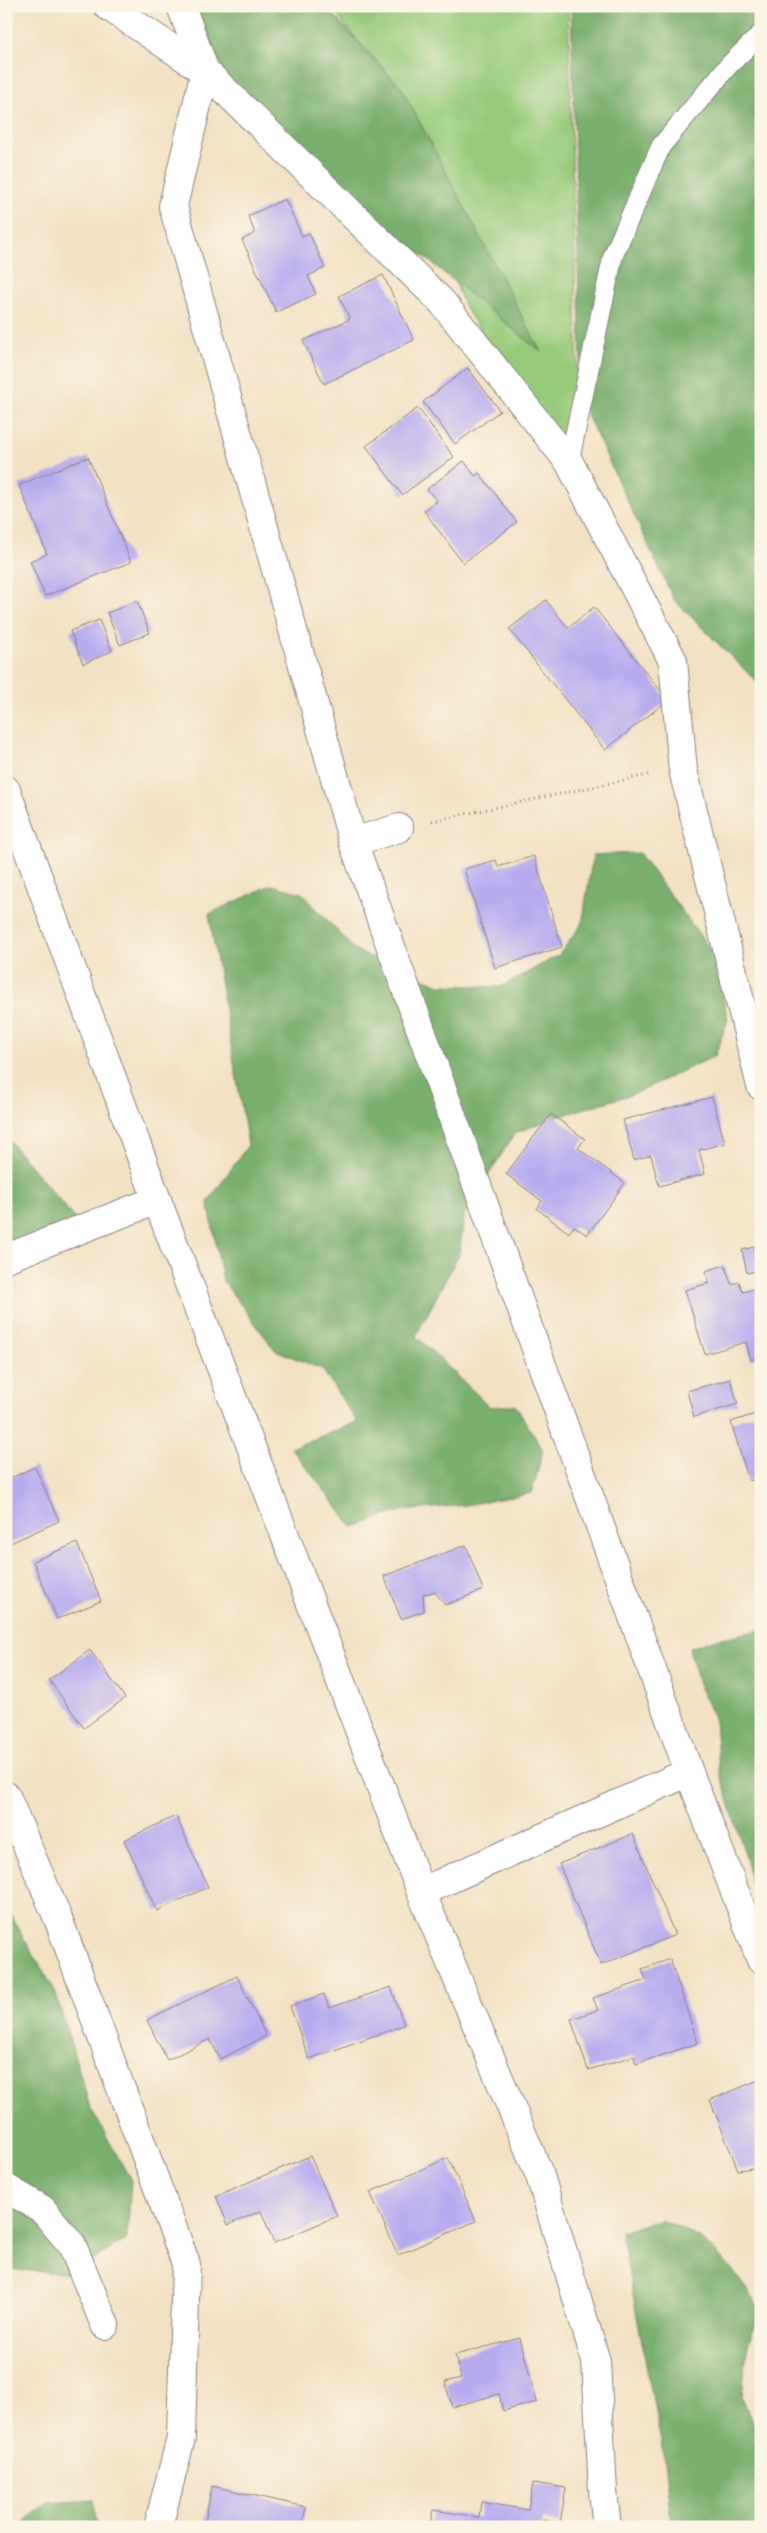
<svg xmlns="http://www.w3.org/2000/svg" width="767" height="2533" viewBox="0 0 767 2533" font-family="'Libre Bodoni',serif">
<rect width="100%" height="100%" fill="#fcf5e5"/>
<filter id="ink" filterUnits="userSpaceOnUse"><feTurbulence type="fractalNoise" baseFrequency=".02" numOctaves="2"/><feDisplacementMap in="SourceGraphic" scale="10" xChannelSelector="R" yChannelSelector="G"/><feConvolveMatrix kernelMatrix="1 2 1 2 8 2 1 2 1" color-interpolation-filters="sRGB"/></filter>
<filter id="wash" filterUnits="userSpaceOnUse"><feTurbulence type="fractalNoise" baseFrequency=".0096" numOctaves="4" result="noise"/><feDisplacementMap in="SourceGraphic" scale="20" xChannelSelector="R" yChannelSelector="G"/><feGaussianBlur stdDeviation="1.12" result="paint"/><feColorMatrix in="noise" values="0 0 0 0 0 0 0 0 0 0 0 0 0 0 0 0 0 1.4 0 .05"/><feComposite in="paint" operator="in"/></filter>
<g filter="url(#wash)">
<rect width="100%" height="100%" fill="#f3e1c4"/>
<path fill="#96cb7c" stroke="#5c765c" d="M330,6h238l11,412 -24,25 -90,-136 -103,-261z"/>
<path fill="#78af6c" stroke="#4d6854" d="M188,6h137l76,81 140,265 -293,-239z
M571,6h190v680l-87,-86 -92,-196z
M639,853l74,100 15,66 -13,37 -82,38 -77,23 -41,16 -50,79 -6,42 -43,82 74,71 25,-2 28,45 -11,43 -66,12 -65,6 -48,16 -62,-79 66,-26 -35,-53 -47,-19 -52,-69 -15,-79 40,-57 -39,-231 62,-29 31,8 54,58 84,34 61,2 58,-32 23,-31 11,-69z
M6,1137l77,91 -77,32z
M761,1630v308l-14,-77 -28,-91 -4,-49 -15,-33 -11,-40 28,-9z
M6,1899l7,21 42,71 35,116 41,73 -4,59 -56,35 -65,-5z
M661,2219l39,19 31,30 29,40 -13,40 -5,48 19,51v80h-89l-9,-74 -42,-221z
M94,2500l3,27h-76l25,-24z"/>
<g id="blocks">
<path fill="#b7abee" d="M285,199l17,37 7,-3 16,35 -17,8 8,18 -40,18 -34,-72 13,-7 -7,-17z
M383,275l31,65 -90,44 -21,-43 47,-22 -11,-23z
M468,368l32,43 -45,33 -32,-42z
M418,408l36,49 -52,38 -36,-49z
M88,457l43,105 -86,34 -15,-35 17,-7 -28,-69z
M464,461l11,15 4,-3 38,49 -54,41 -39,-52 13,-10 -10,-12z
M546,600l22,28 26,-21 74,93 -63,50 -96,-121z
M137,601l13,32 -30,12 -13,-32z
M99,620l13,31 -29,13 -13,-33z
M534,856l28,91 -67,21 -31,-99 32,-9 2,7z
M712,1097l13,46 -26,7 6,24 -46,12 -8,-31 -17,5 -11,-40z
M551,1114l34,25 -7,9 47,35 -38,52 -13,-9 -5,7 -32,-24 5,-8 -36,-27z
M761,1245v25l-14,3 -5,-23z
M725,1265l6,19 8,-2 4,10 18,-5v70l-10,3 -5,-18 -41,12 -20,-64 24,-7 -3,-12z
M730,1379l8,25 -44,13 -7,-26z
M761,1412v66l-12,3 -18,-59z
M35,1467l24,54 -53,24v-65z
M77,1543l24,58 -44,18 -24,-58z
M466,1545l17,45 -38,15 -10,-13 -12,2 1,17 -23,8 -17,-43z
M90,1650l35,48 -41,30 -35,-48z
M176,1816l32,71 -51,24 -33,-71z
M633,1834l42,101 -74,30 -42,-101z
M670,1959l28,84 -62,21 -2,-8 -46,14 -17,-51 27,-9 -5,-12 53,-18 -4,-11z
M237,1976l29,60 -46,23 -10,-20 -43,21 -20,-40z
M391,1987l13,38 -95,34 -19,-53 34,-12 5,14z
M761,2079v88l-23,3 -28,-70z
M310,2156l27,60 -63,27 -13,-32 -33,14 -12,-29z
M448,2158l28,63 -78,34 -28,-63z
M520,2338l17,64 -34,9 -4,-17 -47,13 -7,-25 16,-4 -6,-23z
M533,2483l33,5 -6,35 -17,-3 -1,7h-139v-6l27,4 3,-15 46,7 2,-15 47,8z
M212,2486l94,21 -4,20h-98z"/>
</g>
</g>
<g filter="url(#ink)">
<use href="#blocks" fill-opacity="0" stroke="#8a8280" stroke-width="1"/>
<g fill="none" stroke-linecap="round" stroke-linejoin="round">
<g stroke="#8a8280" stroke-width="21">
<path id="service" d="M569,462l44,-206 48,-110 67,-80 33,-32"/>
</g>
<g stroke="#8a8280" stroke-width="30">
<path id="minor" d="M108,6l97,65 237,231 127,160 104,199 10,109 78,316
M181,6l24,65 -32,135 180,636 336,930 72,188
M353,842l46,-14
M6,1258l151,-58
M6,1796l53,125 127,343 -5,174 -23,89
M421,1892l268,-120
M6,2188l36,21 30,36 33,80"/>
</g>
<g stroke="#8a8280" stroke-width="30">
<path id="tertiary" d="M6,790l151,410 264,692 119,284 56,185 7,130 4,36"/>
</g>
<path stroke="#8a8280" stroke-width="3" stroke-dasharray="1 4" stroke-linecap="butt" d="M432,821l216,-46"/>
<use href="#service" stroke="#fff" stroke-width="19"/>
<use href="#minor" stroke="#fff" stroke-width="28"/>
<use href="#tertiary" stroke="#fff" stroke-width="28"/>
</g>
</g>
<rect width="767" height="2533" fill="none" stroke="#fcf5e5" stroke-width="25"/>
</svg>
